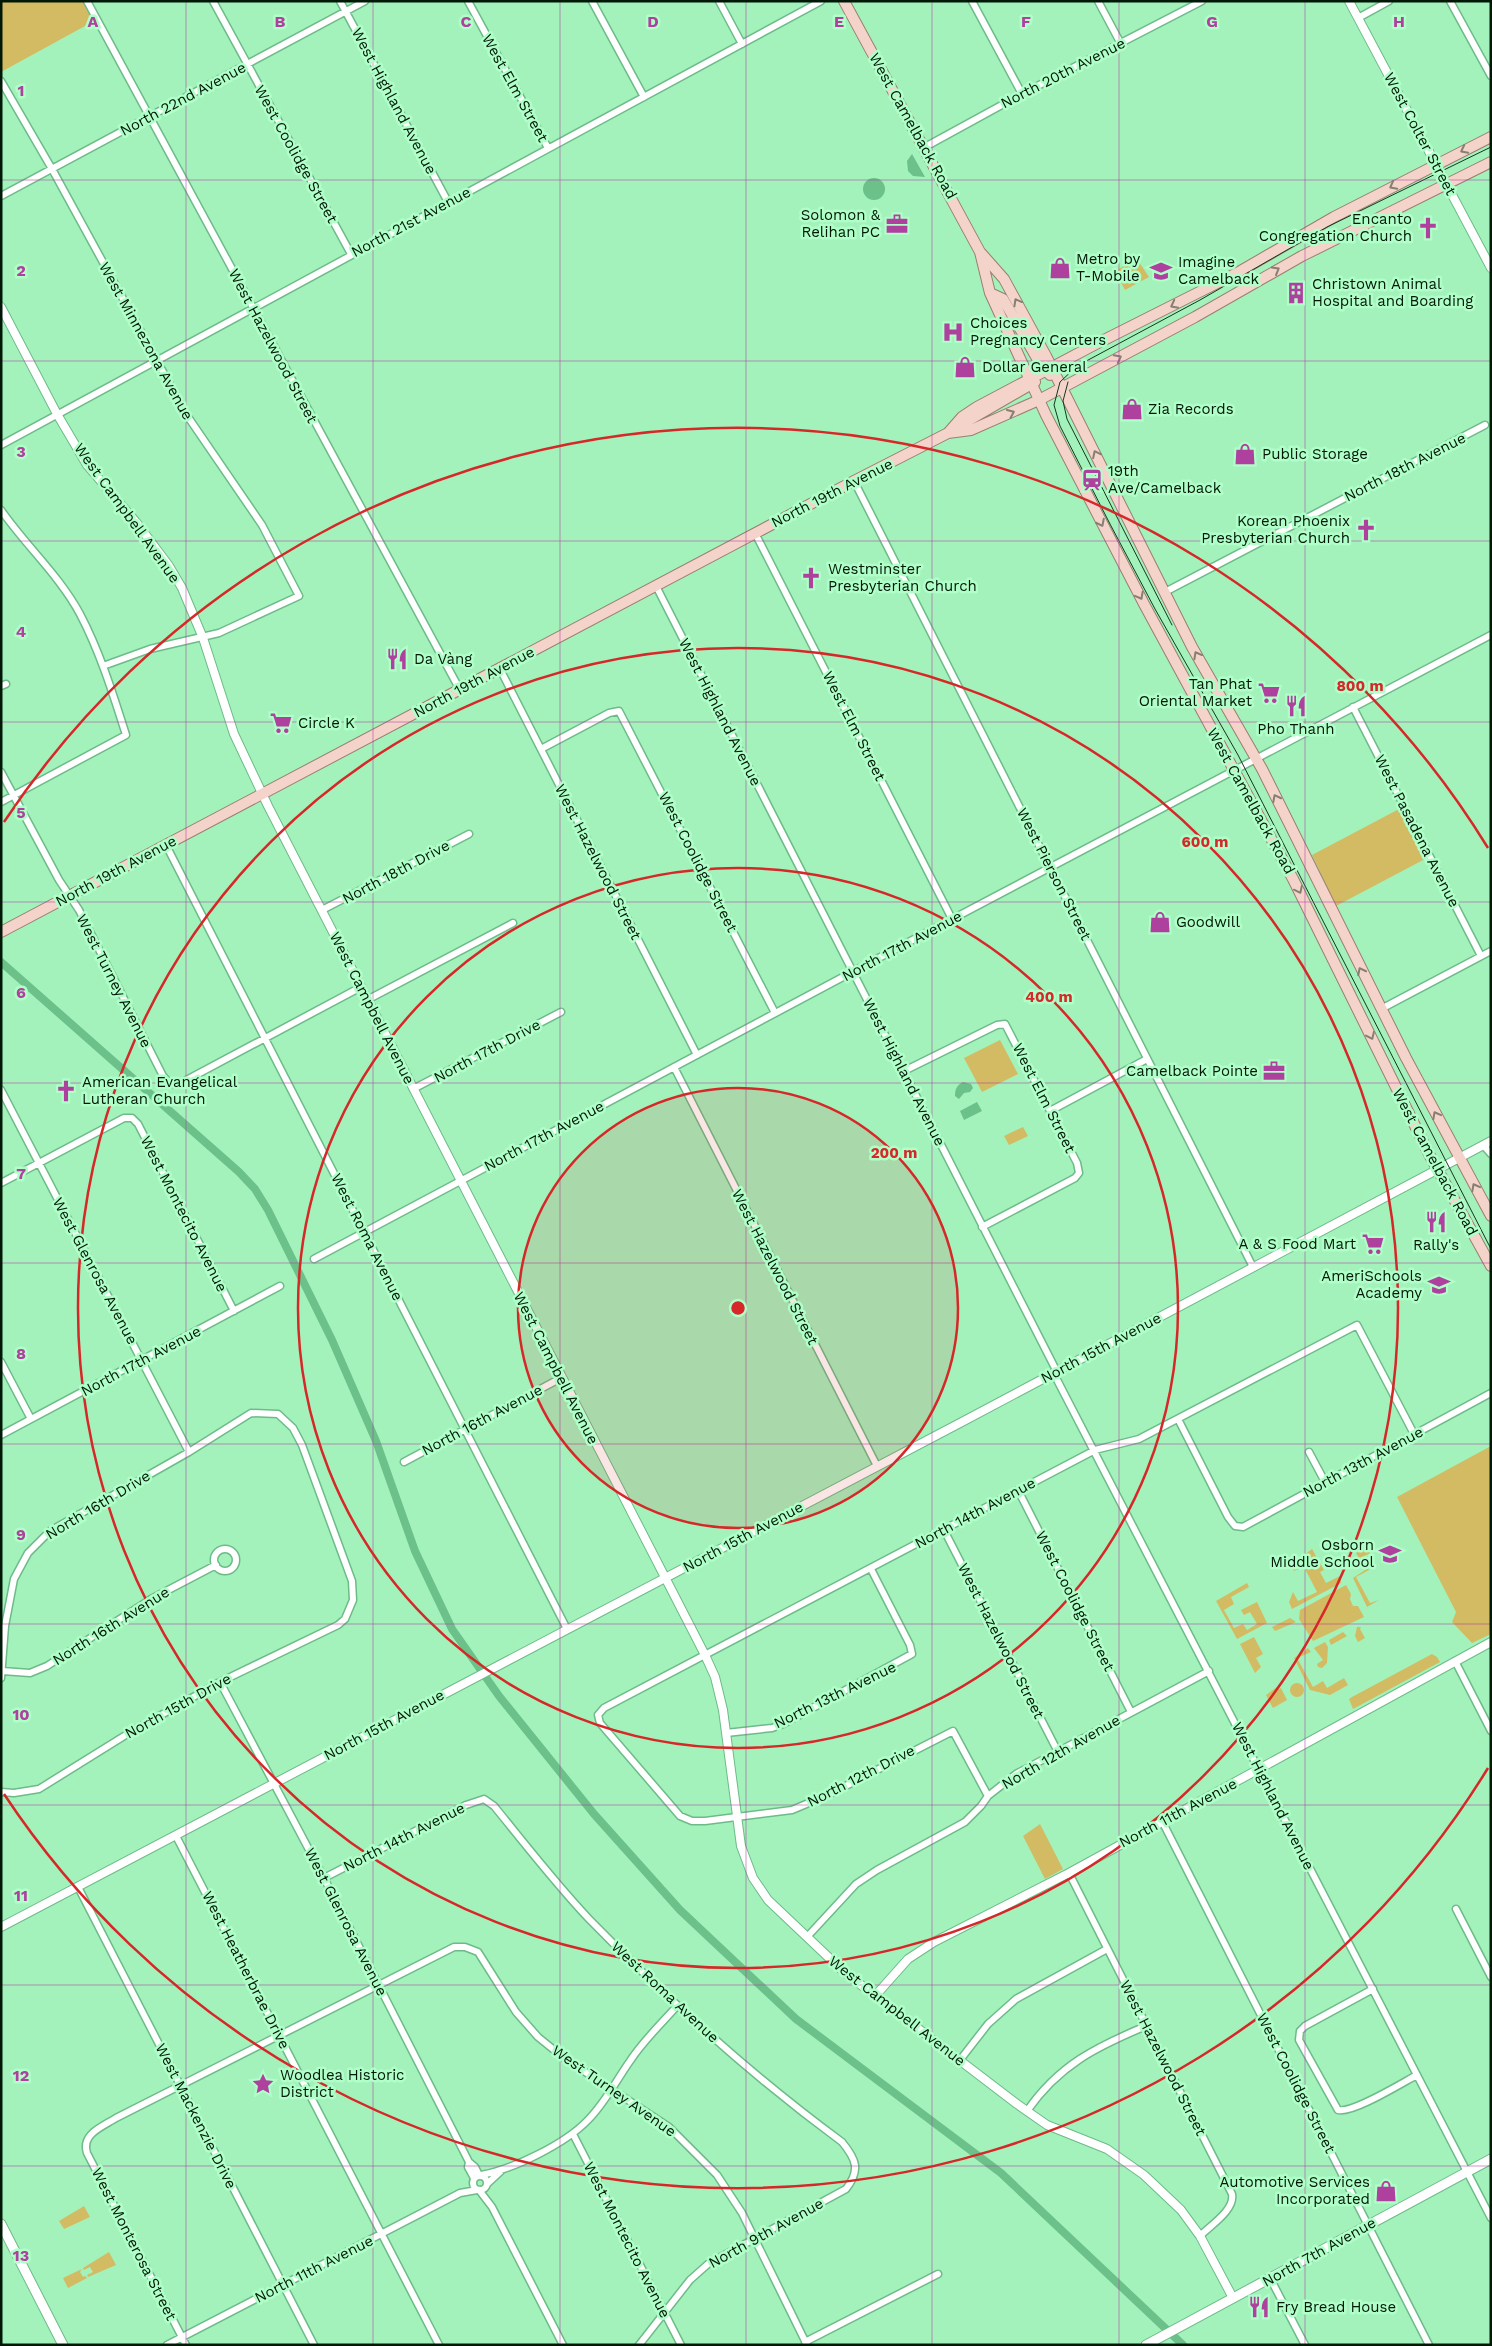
<svg xmlns="http://www.w3.org/2000/svg" width="1492" height="2346" viewBox="0 0 1492 2346" font-family="'Work Sans',sans-serif">
<rect width="100%" height="100%" fill="#a3f2bc"/>
<path fill="#d3bb63" d="M1,1h84l11,19 -95,52z
M1137,259l12,18 -24,13 -10,-19z
M1399,809l26,50 -89,47 -24,-51z
M1000,1040l18,34 -36,18 -18,-34z
M1023,1127l5,9 -19,9 -5,-9z
M1491,1446v188l-19,9 -20,-21 4,-10 -59,-115z
M1375,1544l-6,10 -10,4 -3,-5z
M1312,1549l12,21 -4,2 6,11 14,-7 1,7 -49,26 -3,-7 4,-10 5,9 19,-9 -13,-25 -10,4 -3,-6z
M1368,1568l1,2 -13,7 14,26 9,-3 -12,7 -14,-29z
M1247,1583l2,4 -18,10 3,7 -10,6 10,18 9,-4 4,6 10,-6 -7,-12 -6,3 -3,-5 16,-8 10,21 -30,16 -21,-38z
M1346,1585l5,9 -1,5 3,7h5l6,11 -51,24 -14,-22 1,-9z
M1290,1618l6,4 -21,9 -3,-4z
M1357,1627h4l-1,2 5,9 -7,4 -3,-6z
M1343,1632l4,4 -16,9 -2,-5z
M1254,1637l9,17 -7,4 5,9 -6,6 -15,-29z
M1325,1642l3,5 -1,16 -5,5 -4,-1 -1,-3 6,-4 -9,-12z
M1308,1648l3,4 -14,6 16,29 10,-6 4,7 17,-10 4,7 -18,10 -20,-5 -16,-32z
M1432,1654l5,3 3,5 -87,47 -4,-10 3,-2z
M1290 1690a7 7 0 1 1 14 0a7 7 0 1 1-14 0Z
M1277,1687l2,2 2,-1 6,12 -14,8 -7,-13z
M1040,1824l23,45 -18,10 -22,-43z
M84,2206l6,11 -26,12 -5,-8z
M109,2252l7,13 -28,12 -1,-2 6,-3 -3,-5 -6,3 -1,-2z
M82,2269l-2,3 3,5 2,-1 2,2 -19,10 -5,-10z"/>
<path fill="#6cc08a" d="M912,154l13,23 -12,-1 -5,-5 -1,-10z
M863 189a11 11 0 1 1 22 0a11 11 0 1 1-22 0Z
M963,1082l8,2 2,4 -3,4 -6,1 -5,6 -4,-3c0,-7 2,-11 8,-14z
M977,1102l5,9 -18,9 -4,-9z"/>
<g fill="none" stroke-linecap="round" stroke-linejoin="round">
<path stroke="#6cc08a" stroke-width="8" d="M1,962l238,210 16,17 13,21 64,130 44,101 39,110 37,78 47,67 95,118 86,96 116,109 205,154 182,172"/>
<g stroke="#6dbb88" stroke-width="9">
<path id="minor" d="M87,1l373,689
M213,1l138,253
M340,1l108,201
M468,1l80,147
M592,1l52,96
M719,1l23,43
M972,1l50,93
M1098,1l23,43
M1450,1l41,75
M1358,18l31,-17
M1,81l51,88 134,245 76,111 37,71 -80,37 -69,16 -47,17
M925,147l97,-53 180,-93
M1,196l364,-195
M1,445l820,-444
M854,481l399,786
M1,510c25,36 58,65 79,104 20,38 33,80 46,121l-125,67
M755,533l197,386
M656,586l401,786
M1165,592l320,-167
M500,669l197,386
M1,686l5,-2
M1353,707l128,249
M541,749l68,-36 10,-2 156,302
M1,772l58,108 20,30 84,166 7,8h9l182,-97
M166,845l401,784
M322,910l147,-76
M367,1000l146,-77
M1381,1009l110,-58
M674,1067l203,399
M904,1071l93,-46 8,-1 72,139 2,10 -4,5 -93,49
M413,1089l148,-77
M1,1090l188,362
M1050,1111l97,-52
M1483,1145l8,9
M1,1183l123,-65h8l6,6 96,187
M314,1259l589,-314 588,-310
M1,1362l30,57
M1054,1374l437,844
M1178,1419l50,98 7,9 8,1 248,-134
M1,1435l279,-149
M1309,1452l16,30
M404,1462l157,-84
M1018,1490l113,222
M944,1530l114,222
M214 1560a11 11 0 1 1 22 0a11 11 0 1 1-22 0Z
M1455,1661l36,70
M2,1671l28,2 17,-7 104,-67 65,-34
M1,1678l4,-52 9,-47 14,-26 22,-22 139,-79 62,-39 27,1 15,14 9,17 50,136 1,19 -8,19 -7,6 -118,57 -91,51 -90,56 -25,4 -13,-1
M220,1682l104,196 145,284 6,5 4,8
M598,1715l6,-7 491,-258 44,-11 218,-114 57,109
M598,1715l2,8 80,93 12,5h13l87,-11 38,-16 123,-63 35,65
M726,1733l46,-5 11,-4 129,-70 -2,-9 -39,-76
M1162,1821l267,524
M176,1836l263,509
M1069,1873l163,321c3,16 -21,31 -32,42
M324,1878l142,-73 18,-6 10,7c31,38 61,77 95,113 79,81 162,156 253,223 14,17 19,28 4,47l-138,75 -18,16 -51,65
M78,1887l236,458
M1456,1909l35,68
M807,1937l49,-53 21,-14 88,-48 16,-16 7,-10 28,-22 193,-103
M1373,1989l-68,37 -5,5 -1,9 39,70c14,4 64,-27 79,-35
M960,2060l28,-36 28,-25 91,-50
M1027,2111c32,-46 69,-64 119,-85
M573,2134l108,211
M469,2162l-1,5 6,11
M481,2175c33,-6 84,-31 107,-55 17,-17 28,-39 42,-59 13,-20 31,-37 47,-55
M473 2183a7 7 0 1 1 14 0a7 7 0 1 1-14 0Z
M487,2184l14,-13
M479,2190l13,17 71,138
M1270,2278l35,67
M805,2342l133,-68
M167,2345l293,-152 17,-3
M186,2345l-99,-192c-6,-19 15,-26 29,-35l338,-171h11l13,5 38,60 22,25 26,21 105,69 48,48 25,38 65,132"/>
</g>
<g stroke="#6dbb88" stroke-width="10">
<path id="tertiary" d="M1349,1l142,267
M1,307l56,107 30,51 49,57 33,44 13,22 21,50 31,96 34,72 437,849 10,22 8,33 18,136 12,32 15,22 76,72 173,132 30,21 60,24 37,26 37,35 19,26 33,62
M1,1927l959,-504 531,-282
M875,1996l33,-37 26,-17 135,-69 422,-231"/>
</g>
<g stroke="#6dbb88" stroke-width="11">
<path id="secondary" d="M1,2224l62,121
M1146,2345l345,-186"/>
</g>
<g stroke="#9a7e6f" stroke-width="12">
<path id="primary" d="M844,1l136,251 10,41 56,122 98,189 149,275 136,275 62,112
M981,253l23,26 42,77 146,291 70,122 144,289 85,158
M990,293l13,6 39,68 8,8
M959,426l76,-44
M948,433l14,-16 15,-10 117,-62 143,-72 97,-56 157,-80
M1,932l853,-451 94,-48 23,-3 68,-30 156,-83 107,-61 189,-94"/>
</g>
<use href="#minor" stroke="#fff" stroke-width="6"/>
<use href="#tertiary" stroke="#fff" stroke-width="8"/>
<use href="#secondary" stroke="#fff" stroke-width="9"/>
<use href="#primary" stroke="#f4d3ca" stroke-width="10"/>
<path stroke="#16361f" stroke-width="1" d="M1491,147l-164,80 -127,73 -123,66 -17,16 -6,23 6,21 50,98 45,85 83,146 253,494
M1068,382l-5,19 4,18 105,206"/>
</g>
<defs><path id="oneway-chevron" d="M-2-3.5L2.5 0L-2 3.5" fill="none" stroke-width="1.6" stroke-linecap="round" stroke-linejoin="round" transform="scale(1.25)"/></defs>
<g stroke="#867f72">
<use href="#oneway-chevron" transform="translate(1464 150) rotate(153)"/>
<use href="#oneway-chevron" transform="translate(1393 186) rotate(152)"/>
<use href="#oneway-chevron" transform="translate(1276 270) rotate(-30)"/>
<use href="#oneway-chevron" transform="translate(1017 302) rotate(-119)"/>
<use href="#oneway-chevron" transform="translate(1174 305) rotate(153)"/>
<use href="#oneway-chevron" transform="translate(1118 358) rotate(-28)"/>
<use href="#oneway-chevron" transform="translate(1011 413) rotate(-24)"/>
<use href="#oneway-chevron" transform="translate(1096 454) rotate(-116)"/>
<use href="#oneway-chevron" transform="translate(1101 523) rotate(63)"/>
<use href="#oneway-chevron" transform="translate(1140 596) rotate(62)"/>
<use href="#oneway-chevron" transform="translate(1197 655) rotate(-119)"/>
<use href="#oneway-chevron" transform="translate(1276 798) rotate(-117)"/>
<use href="#oneway-chevron" transform="translate(1299 890) rotate(64)"/>
<use href="#oneway-chevron" transform="translate(1361 971) rotate(-117)"/>
<use href="#oneway-chevron" transform="translate(1371 1036) rotate(65)"/>
<use href="#oneway-chevron" transform="translate(1436 1115) rotate(-118)"/>
<use href="#oneway-chevron" transform="translate(1475 1187) rotate(-118)"/>
</g>
<path fill="none" stroke="#ae409e" stroke-width="1" stroke-opacity="0.55" d="M186,1v2344M373,1v2344M560,1v2344M746,1v2344M932,1v2344M1119,1v2344M1305,1v2344M1,180h1490M1,361h1490M1,541h1490M1,722h1490M1,902h1490M1,1083h1490M1,1263h1490M1,1444h1490M1,1624h1490M1,1805h1490M1,1985h1490M1,2166h1490"/>
<circle cx="738" cy="1308" r="220" fill="#d62828" fill-opacity=".12"/>
<g fill="none" stroke="#d62828" stroke-width="2.5">
<circle cx="738" cy="1308" r="220"/>
<circle cx="738" cy="1308" r="440"/>
<circle cx="738" cy="1308" r="660"/>
<path d="M1488 1768A880 880 0 0 1 4 1794M4 822A880 880 0 0 1 1488 848"/>
</g>
<defs>
<g id="office-bare" transform="scale(1.725)"><path d="M-6-3h4V-5.5h4V-3h4V5H-6ZM-1-4.5V-3h2v-1.5ZM-6 0V1H6V0Z" fill="#ae409e" stroke="#b0ffc9" stroke-width="2.5" paint-order="stroke"/></g>
<g id="church-bare" transform="scale(1.725)"><path d="M-1.2-6h2.4v3.5h3.3v2.4h-3.3V6h-2.4V-.1h-3.3v-2.4h3.3Z" fill="#ae409e" stroke="#b0ffc9" stroke-width="2.5" paint-order="stroke"/></g>
<g id="shop-bare" transform="scale(1.725)"><path d="M-5-2.5h2.3a2.7 3.5 0 0 1 5.4 0H5L5.5 6h-11ZM-1.5-2.5h3a1.5 2.3 0 0 0-3 0Z" fill="#ae409e" stroke="#b0ffc9" stroke-width="2.5" paint-order="stroke"/></g>
<g id="school-bare" transform="scale(1.725)"><path d="M0-5L7-2L0 1L-7-2ZM-4 1L0 2.5L4 1V4Q0 6-4 4Z" fill="#ae409e" stroke="#b0ffc9" stroke-width="2.5" paint-order="stroke"/></g>
<g id="building-bare" transform="scale(1.725)"><path d="M-4-6H4V6H1V3H-1V6H-4ZM-2.5-4.3h1.7v1.8h-1.7ZM.8-4.3h1.7v1.8H.8ZM-2.5-1h1.7V.8h-1.7ZM.8-1h1.7V.8H.8Z" fill="#ae409e" stroke="#b0ffc9" stroke-width="2.5" paint-order="stroke"/></g>
<g id="hospital-bare" transform="scale(1.725)"><path d="M-5-5h3v3.5h4V-5h3V5h-3V1.5h-4V5h-3Z" fill="#ae409e" stroke="#b0ffc9" stroke-width="2.5" paint-order="stroke"/></g>
<g id="station-bare" transform="scale(1.725)"><path d="M-3-6H3Q5-6 5-4V2Q5 4 3 4L4.5 6H3L1.5 4h-3L-3 6H-4.5L-3 4Q-5 4-5 2V-4Q-5-6-3-6ZM-3.5-4v3h7v-3ZM-3.5 1v1.5H-2V1ZM2 1v1.5H3.5V1Z" fill="#ae409e" stroke="#b0ffc9" stroke-width="2.5" paint-order="stroke"/></g>
<g id="restaurant-bare" transform="scale(1.725)"><path d="M-5-6h1v4h1v-4h1v4h1v-4h1v5L-1.5 .5V6h-2V.5L-5-1ZM5-6V6H3V1.5H1.5Q1.5-4 5-6Z" fill="#ae409e" stroke="#b0ffc9" stroke-width="2.5" paint-order="stroke"/></g>
<g id="supermarket-bare" transform="scale(1.725)"><path d="M-6-5.5h2.5l.6 2H6L4.5 2H-2.5L-4.4-4H-6ZM-1.5 3.2a1.3 1.3 0 1 0 .1 0ZM3 3.2a1.3 1.3 0 1 0 .1 0Z" fill="#ae409e" stroke="#b0ffc9" stroke-width="2.5" paint-order="stroke"/></g>
<g id="sight-bare" transform="scale(1.725)"><path d="M0-6L1.8-2.2L6-1.7L2.9 1.2L3.7 5.4L0 3.3L-3.7 5.4L-2.9 1.2L-6-1.7L-1.8-2.2Z" fill="#ae409e" stroke="#b0ffc9" stroke-width="2.5" paint-order="stroke"/></g>
</defs>
<g fill-rule="evenodd">
<use href="#office-bare" x="897" y="224"/>
<use href="#church-bare" x="1428" y="228"/>
<use href="#shop-bare" x="1060" y="268"/>
<use href="#school-bare" x="1161" y="271"/>
<use href="#building-bare" x="1296" y="293"/>
<use href="#hospital-bare" x="953" y="332"/>
<use href="#shop-bare" x="965" y="367"/>
<use href="#shop-bare" x="1132" y="409"/>
<use href="#shop-bare" x="1245" y="454"/>
<use href="#station-bare" x="1092" y="480"/>
<use href="#church-bare" x="1366" y="530"/>
<use href="#church-bare" x="811" y="578"/>
<use href="#restaurant-bare" x="397" y="659"/>
<use href="#supermarket-bare" x="1269" y="693"/>
<use href="#restaurant-bare" x="1296" y="706"/>
<use href="#supermarket-bare" x="281" y="723"/>
<use href="#shop-bare" x="1160" y="922"/>
<use href="#office-bare" x="1274" y="1071"/>
<use href="#church-bare" x="66" y="1091"/>
<use href="#restaurant-bare" x="1436" y="1222"/>
<use href="#supermarket-bare" x="1373" y="1244"/>
<use href="#school-bare" x="1439" y="1285"/>
<use href="#school-bare" x="1390" y="1554"/>
<use href="#sight-bare" x="263" y="2084"/>
<use href="#shop-bare" x="1386" y="2191"/>
<use href="#restaurant-bare" x="1259" y="2307"/>
</g>
<g text-anchor="middle" dominant-baseline="central" stroke-width="5" stroke-linejoin="round" paint-order="stroke">
<g font-size="15" fill="#001806" stroke="#b0ffc9">
<text transform="translate(1063 73) rotate(-27)">North 20th Avenue</text>
<text transform="translate(515 88) rotate(61)">West Elm Street</text>
<text transform="translate(183 99) rotate(-28)">North 22nd Avenue</text>
<text transform="translate(394 101) rotate(62)">West Highland Avenue</text>
<text transform="translate(913 126) rotate(61)">West Camelback Road</text>
<text transform="translate(1420 134) rotate(62)">West Colter Street</text>
<text transform="translate(296 154) rotate(61)">West Coolidge Street</text>
<text transform="translate(411 222) rotate(-28)">North 21st Avenue</text>
<text transform="translate(146 341) rotate(61)">West Minnezona Avenue</text>
<text transform="translate(273 346) rotate(62)">West Hazelwood Street</text>
<text transform="translate(1405 467) rotate(-27)">North 18th Avenue</text>
<text transform="translate(832 493) rotate(-27)">North 19th Avenue</text>
<text transform="translate(127 513) rotate(54)">West Campbell Avenue</text>
<text transform="translate(474 682) rotate(-28)">North 19th Avenue</text>
<text transform="translate(720 712) rotate(63)">West Highland Avenue</text>
<text transform="translate(854 726) rotate(63)">West Elm Street</text>
<text transform="translate(1251 801) rotate(61)">West Camelback Road</text>
<text transform="translate(1417 831) rotate(63)">West Pasadena Avenue</text>
<text transform="translate(598 862) rotate(63)">West Hazelwood Street</text>
<text transform="translate(698 862) rotate(63)">West Coolidge Street</text>
<text transform="translate(116 871) rotate(-28)">North 19th Avenue</text>
<text transform="translate(396 872) rotate(-28)">North 18th Drive</text>
<text transform="translate(1054 874) rotate(63)">West Pierson Street</text>
<text transform="translate(902 946) rotate(-28)">North 17th Avenue</text>
<text transform="translate(114 981) rotate(63)">West Turney Avenue</text>
<text transform="translate(372 1008) rotate(63)">West Campbell Avenue</text>
<text transform="translate(487 1051) rotate(-28)">North 17th Drive</text>
<text transform="translate(904 1072) rotate(63)">West Highland Avenue</text>
<text transform="translate(1044 1098) rotate(63)">West Elm Street</text>
<text transform="translate(544 1136) rotate(-28)">North 17th Avenue</text>
<text transform="translate(1435 1162) rotate(62)">West Camelback Road</text>
<text transform="translate(184 1214) rotate(63)">West Montecito Avenue</text>
<text transform="translate(367 1237) rotate(63)">West Roma Avenue</text>
<text transform="translate(775 1267) rotate(63)">West Hazelwood Street</text>
<text transform="translate(95 1271) rotate(62)">West Glenrosa Avenue</text>
<text transform="translate(1101 1348) rotate(-28)">North 15th Avenue</text>
<text transform="translate(141 1361) rotate(-28)">North 17th Avenue</text>
<text transform="translate(556 1368) rotate(63)">West Campbell Avenue</text>
<text transform="translate(482 1420) rotate(-28)">North 16th Avenue</text>
<text transform="translate(1363 1462) rotate(-28)">North 13th Avenue</text>
<text transform="translate(98 1505) rotate(-31)">North 16th Drive</text>
<text transform="translate(975 1513) rotate(-28)">North 14th Avenue</text>
<text transform="translate(743 1537) rotate(-28)">North 15th Avenue</text>
<text transform="translate(1075 1601) rotate(63)">West Coolidge Street</text>
<text transform="translate(111 1626) rotate(-32)">North 16th Avenue</text>
<text transform="translate(1001 1641) rotate(63)">West Hazelwood Street</text>
<text transform="translate(835 1695) rotate(-26)">North 13th Avenue</text>
<text transform="translate(178 1706) rotate(-29)">North 15th Drive</text>
<text transform="translate(384 1725) rotate(-28)">North 15th Avenue</text>
<text transform="translate(1061 1752) rotate(-30)">North 12th Avenue</text>
<text transform="translate(861 1776) rotate(-27)">North 12th Drive</text>
<text transform="translate(1273 1796) rotate(63)">West Highland Avenue</text>
<text transform="translate(1178 1813) rotate(-28)">North 11th Avenue</text>
<text transform="translate(404 1837) rotate(-27)">North 14th Avenue</text>
<text transform="translate(346 1922) rotate(63)">West Glenrosa Avenue</text>
<text transform="translate(246 1970) rotate(63)">West Heatherbrae Drive</text>
<text transform="translate(665 1992) rotate(43)">West Roma Avenue</text>
<text transform="translate(897 2011) rotate(38)">West Campbell Avenue</text>
<text transform="translate(1163 2058) rotate(63)">West Hazelwood Street</text>
<text transform="translate(1296 2083) rotate(63)">West Coolidge Street</text>
<text transform="translate(614 2091) rotate(35)">West Turney Avenue</text>
<text transform="translate(196 2116) rotate(63)">West Mackenzie Drive</text>
<text transform="translate(766 2233) rotate(-29)">North 9th Avenue</text>
<text transform="translate(627 2240) rotate(63)">West Montecito Avenue</text>
<text transform="translate(134 2244) rotate(63)">West Monterosa Street</text>
<text transform="translate(1319 2252) rotate(-29)">North 7th Avenue</text>
<text transform="translate(314 2269) rotate(-27)">North 11th Avenue</text>
</g>
<g font-size="15" fill="#001806" stroke="#b0ffc9" text-anchor="start">
<text x="880" y="215" text-anchor="end">Solomon &amp;<tspan x="880" dy="17">Relihan PC</tspan></text>
<text x="1412" y="219" text-anchor="end">Encanto<tspan x="1412" dy="17">Congregation Church</tspan></text>
<text x="1076" y="259">Metro by<tspan x="1076" dy="17">T-Mobile</tspan></text>
<text x="1178" y="262">Imagine<tspan x="1178" dy="17">Camelback</tspan></text>
<text x="1312" y="284">Christown Animal<tspan x="1312" dy="17">Hospital and Boarding</tspan></text>
<text x="970" y="323">Choices<tspan x="970" dy="17">Pregnancy Centers</tspan></text>
<text x="982" y="367">Dollar General</text>
<text x="1148" y="409">Zia Records</text>
<text x="1262" y="454">Public Storage</text>
<text x="1108" y="471">19th<tspan x="1108" dy="17">Ave/Camelback</tspan></text>
<text x="1350" y="521" text-anchor="end">Korean Phoenix<tspan x="1350" dy="17">Presbyterian Church</tspan></text>
<text x="828" y="569">Westminster<tspan x="828" dy="17">Presbyterian Church</tspan></text>
<text x="414" y="659">Da Vàng</text>
<text x="1252" y="684" text-anchor="end">Tan Phat<tspan x="1252" dy="17">Oriental Market</tspan></text>
<text x="298" y="723">Circle K</text>
<text x="1296" y="729" text-anchor="middle">Pho Thanh</text>
<text x="1176" y="922">Goodwill</text>
<text x="1258" y="1071" text-anchor="end">Camelback Pointe</text>
<text x="82" y="1082">American Evangelical<tspan x="82" dy="17">Lutheran Church</tspan></text>
<text x="1356" y="1244" text-anchor="end">A &amp; S Food Mart</text>
<text x="1436" y="1245" text-anchor="middle">Rally's</text>
<text x="1422" y="1276" text-anchor="end">AmeriSchools<tspan x="1422" dy="17">Academy</tspan></text>
<text x="1374" y="1545" text-anchor="end">Osborn<tspan x="1374" dy="17">Middle School</tspan></text>
<text x="280" y="2075">Woodlea Historic<tspan x="280" dy="17">District</tspan></text>
<text x="1370" y="2182" text-anchor="end">Automotive Services<tspan x="1370" dy="17">Incorporated</tspan></text>
<text x="1276" y="2307">Fry Bread House</text>
</g>
</g>
<g font-size="16" text-anchor="middle" font-weight="bold" fill="#ae409e" stroke="#b0ffc9" stroke-width="5" stroke-linejoin="round" paint-order="stroke">
<text x="93" y="27">A</text>
<text x="280" y="27">B</text>
<text x="466" y="27">C</text>
<text x="653" y="27">D</text>
<text x="839" y="27">E</text>
<text x="1026" y="27">F</text>
<text x="1212" y="27">G</text>
<text x="1399" y="27">H</text>
<text x="21" y="96">1</text>
<text x="21" y="276">2</text>
<text x="21" y="457">3</text>
<text x="21" y="637">4</text>
<text x="21" y="818">5</text>
<text x="21" y="998">6</text>
<text x="21" y="1179">7</text>
<text x="21" y="1359">8</text>
<text x="21" y="1540">9</text>
<text x="21" y="1720">10</text>
<text x="21" y="1901">11</text>
<text x="21" y="2081">12</text>
<text x="21" y="2261">13</text>
</g>
<circle cx="738" cy="1308" r="8" fill="#d62828" stroke="#b0ffc9" stroke-width="2.5"/>
<g font-size="15" text-anchor="middle" font-weight="bold" fill="#d62828" stroke="#b0ffc9" stroke-width="5" stroke-linejoin="round" paint-order="stroke">
<text x="1360" y="691">800 m</text>
<text x="1205" y="847">600 m</text>
<text x="1049" y="1002">400 m</text>
<text x="894" y="1158">200 m</text>
</g>
<rect width="1492" height="2346" fill="none" stroke="#001806" stroke-width="5"/>
</svg>
